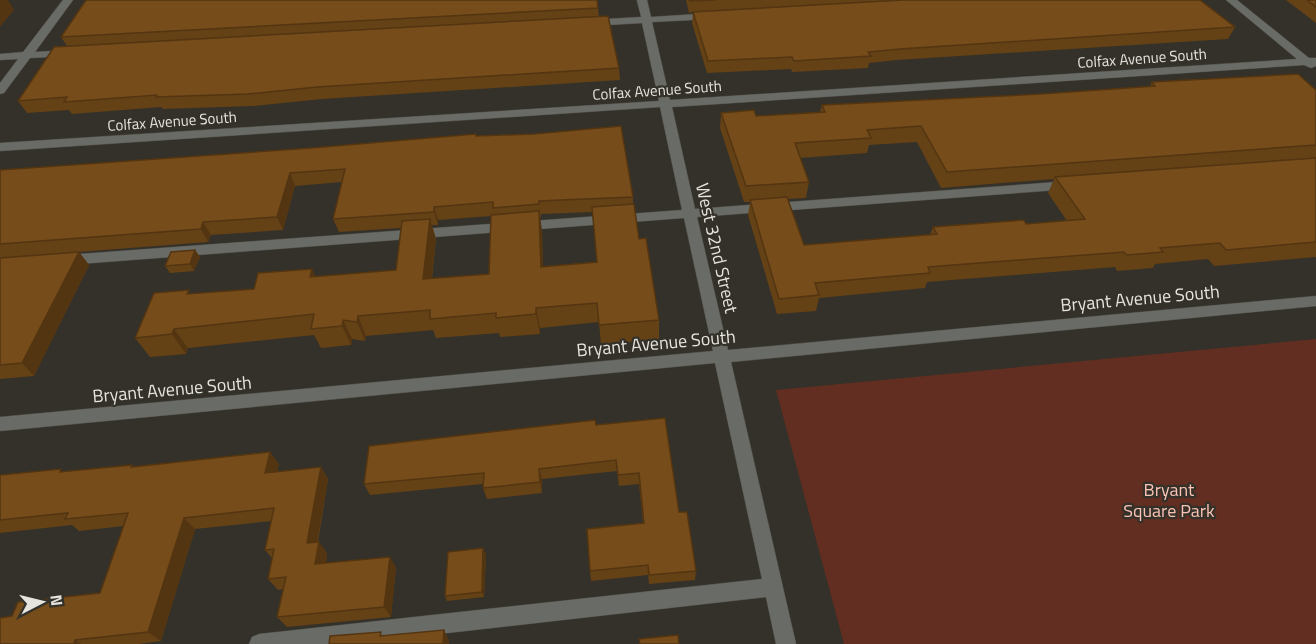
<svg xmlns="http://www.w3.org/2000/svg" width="1316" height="644" viewBox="0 0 1316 644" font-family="'Titillium Web',sans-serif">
<rect width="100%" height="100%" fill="#333129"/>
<path fill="#612e21" d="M1316,339v305h-472l-68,-254z"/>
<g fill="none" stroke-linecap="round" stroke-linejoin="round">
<g stroke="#504e46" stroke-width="1">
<path id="minor" d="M63,0h10l-38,52 34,-2 5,3 -5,3 -39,2 -26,35 -4,1v-11l18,-24 -18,1v-6l23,-2z
M637,0h10l4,17 62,-4 5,3 -5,3 -61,3 18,78 627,-41 -71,-59h11l72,58h7v8l-5,2 -7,-3 -632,42 23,102 376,-28 6,4 -6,4 -374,28 31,133 588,-54v10l-585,56 65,282h-20l-10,-47 -416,47h-101l3,-7 7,-3 503,-55 -47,-216 -715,68v-14l713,-66 -29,-133 -618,47 -7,-5 7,-5 616,-45 -22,-103 -660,44v-8l659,-42 -17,-78 -52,3 -5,-3 5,-3 51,-3z"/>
</g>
<use href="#minor" fill="#696b67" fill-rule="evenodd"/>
</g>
<path fill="#654116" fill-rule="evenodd" d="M686,0h514l35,27 -7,12 -331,21 -28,3 -1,5 -76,4 -1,-3 -84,4 -15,-50 1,-11 -4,1z
M1286,0h30v23z
M598,8l1,9 20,51 1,12 -298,19 -69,7 -90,3 -2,-2 -89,7 -3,-4 -42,3 -9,-12 49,-55 -6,-9z
M1152,82l164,8v167l-102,9 -6,-7 -53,5 -2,4 -36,3 -2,-4 -188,15 -2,6 -106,10 -3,13 -39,3 -29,-99 2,-13h-6l-24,-74 1,-15 35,3 64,-4 2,-7 219,-11 109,-8zM917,142l24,46 113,-9 -6,14 19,28 -41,3 -93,3 -3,8 -126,10 -16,-46 18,-1 3,-16 -9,-24 67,-5 2,-8z
M476,134v2l157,61v7l6,35 20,81v19l-58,6 -2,-23 -59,6v6l-40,3 -1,-4 -63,5 -3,-8 -67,6 -1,5 -13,-2 -1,6 -30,3 -7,-13 -126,13 -2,6 -36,3 -15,-19 56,-44 63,-5 61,-12 81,-7 5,-42 -62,4 -6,-13 9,-37 -47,4 -12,44 -72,5 -3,7 -208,16v-88l311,-22zM593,212l4,50 -54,4 -1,-35 -2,-14h1v-3zM491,216l-2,58 -57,5 4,-40 -4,-14h6v-5z
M195,250l5,7 -6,14 -24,2 -5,-7z
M79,252l10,13 -55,111 -34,3v-121z
M596,425l83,87 17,59 -1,9 -46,4 -1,-9 -57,6 -1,-10 53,-48 -4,-39 -20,2 -2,-15 -75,8v14l-55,6 -4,-11v-4l-113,11 -6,-11z
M270,452l9,12 -2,8 44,-5 7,12 -10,63 9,11 -1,10 70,4 -5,50 -104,10 -10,-10 6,-28 -5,1 -10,-11 4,-21 -7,-8 7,-29 -77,8 -34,112 -22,3h-139l12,-28 88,-23 24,-67 -45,5 -7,-6 -72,8v-58l65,-3 69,-5z
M486,554l-2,43 -37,4 -2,-5z"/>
<path fill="#533512" d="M0,0h8l6,10 -14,17z
M290,173l5,13 -12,44 -6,-13z
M434,207l4,13v5l-4,-13z
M539,211l3,20 2,55 -3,-19z
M430,219l6,20 -7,60 -6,-20z
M203,222l8,13 -3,7 -7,-13z
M195,250l5,7 -6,14 -4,-7z
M79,252l10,13 -55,111 -12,-13z
M312,269l9,20 -11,-12z
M536,308l4,20v6l-4,-20z
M358,316l8,20 -1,5 -8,-19z
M343,320l9,19 -1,6 -9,-19z
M174,329l14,19 -2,6 -14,-20z
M270,452l9,12 -5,21 -9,-12z
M321,467l7,12 -13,75 -8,-11z
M539,469l3,10v14l-2,-11z
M184,518l11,11 -34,112 -13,-9z
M319,542l8,11 -3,22 -9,-11z
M483,548l3,6 -2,43 -2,-5z
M390,557l6,10 -5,50 -7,-10z
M444,630l5,10v4h-6z
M75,640l6,4h-7z"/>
<path fill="#764c1a" stroke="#533512" stroke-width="1.5" d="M86,0h511l1,8 -537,29z
M689,0h26l-25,1z
M903,0h297l35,27 -335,22 -32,3 3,4 -77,5 -2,-4 -84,4 -15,-49z
M1307,0h9v7z
M608,16l11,52 -302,19 -69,7 -92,3 1,-2 -93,7 3,-5 -49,4 36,-54z
M1298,74l18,16v55l-369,27 -26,-46 -54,4 4,8 -76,5 14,39 -63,4 -25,-73 33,-3 2,6 69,-4 -3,-7 219,-11 114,-8 -3,-4z
M621,126l12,71 -94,4v3l-46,4v-6l-59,5v5l-101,7 12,-50 -55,4 -13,44 -74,5 -2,7 -201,15v-74l311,-22 165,-14v2l58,-2z
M1316,158v84l-90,8 -6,-7 -60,5 3,4 -36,3 -3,-3 -196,15 2,6 -115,10 4,12 -40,4 -29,-99 37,-3 17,48 133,-11 -4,-7 91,-7 2,4 59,-5 -30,-42z
M634,204l5,35 7,-1 13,82 -60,5 -2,-22 -61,5v6l-40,4v-5l-66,6v-9l-72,6 -1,6 -14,-2 -1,6 -31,3 3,-15 -140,15 -2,5 -37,4 19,-45 35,-3 -2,4 67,-5 4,-16 54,-4 -2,8 86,-7 6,-49 28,-2 -7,60 66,-5 2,-59 48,-4 2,56 56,-5 -5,-55z
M195,250l-5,14 -25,2 6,-14z
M79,252l-57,111 -22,2v-107z
M665,418l14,94h8l9,59 -47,4 -1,-10 -58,6 -3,-42 57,-6 -5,-50 -21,2 -2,-15 -77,9 1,13 -57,6 1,-15 -120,11 5,-38 226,-26 1,5z
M270,452l-5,21 56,-6 -14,76 12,-1 -4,22 75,-7 -6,50 -107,10 9,-40 -18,2 6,-30 -9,1 9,-42 -90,10 -36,114 -73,8 -1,4h-74v-26l12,-2 6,-14 82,-9 28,-80 -63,6 3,-6 -68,7v-45l61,-6 -1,3 72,-7 -1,2z
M483,548l-1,44 -37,4 3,-44z
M444,630l-1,14h-114l1,-8 51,-4 -1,4z
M678,635l1,9h-39l-1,-5z"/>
<g text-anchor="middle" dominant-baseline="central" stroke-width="4.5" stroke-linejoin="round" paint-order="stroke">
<g font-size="15" fill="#e6e4df" stroke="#333129">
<text transform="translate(1142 58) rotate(-4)">Colfax Avenue South</text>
<text transform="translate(657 90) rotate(-4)">Colfax Avenue South</text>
<text transform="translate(172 121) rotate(-4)">Colfax Avenue South</text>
</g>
<g font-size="18" fill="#e6e4df" stroke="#333129">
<text transform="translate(717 248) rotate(77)">West 32nd Street</text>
<text transform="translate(1140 298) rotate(-5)">Bryant Avenue South</text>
<text transform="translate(656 343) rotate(-5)">Bryant Avenue South</text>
<text transform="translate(172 389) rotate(-5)">Bryant Avenue South</text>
</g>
<g font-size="18" fill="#fcc3b4" stroke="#333129">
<text x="1169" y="489">Bryant<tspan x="1169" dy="21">Square Park</tspan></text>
</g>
</g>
<g transform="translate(42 602) rotate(83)" stroke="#333129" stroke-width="4.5" paint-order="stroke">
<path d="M0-4.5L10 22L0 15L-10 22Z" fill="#e6e4df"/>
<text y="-9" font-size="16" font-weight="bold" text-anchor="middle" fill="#e6e4df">N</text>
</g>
</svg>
